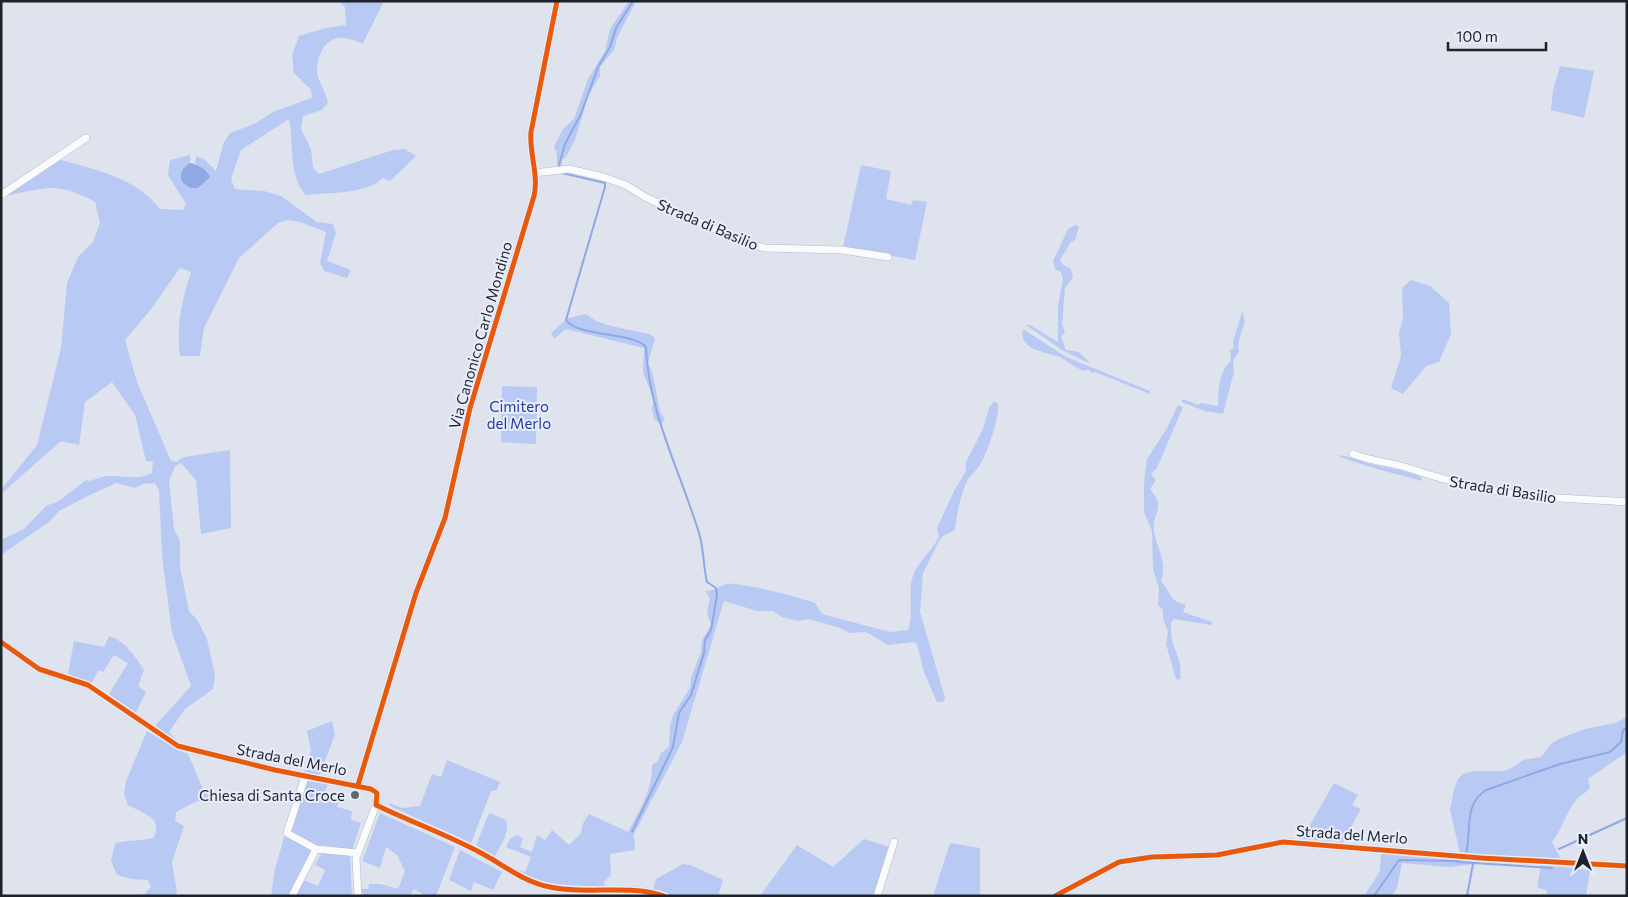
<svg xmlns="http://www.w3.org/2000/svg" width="1628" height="897" viewBox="0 0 1628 897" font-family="Commissioner,sans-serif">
<rect width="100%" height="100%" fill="#dee3ed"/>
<path fill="#b8caf4" d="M338,1h46l-21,42c-7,-1 -16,-6 -23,-5 -17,0 -26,25 -22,39 3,9 8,16 10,25l-6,8 -19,6 -2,13 10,20 2,19 6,6 74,-24 12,-1 11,7 -26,25 -7,-3c-18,17 -53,14 -77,17 -18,-18 -12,-54 -17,-76l-48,31 -10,29 4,10 29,2 17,5 36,26 16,2 3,9 -9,28 24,9 -4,8 -23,-7 -4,-8 6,-31 -26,-10 -12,-2 -10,3 -39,35 -35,70 -4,28h-20c-4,-31 2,-56 11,-84l-11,-4 -29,41 -26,31 12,42 34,79 5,1 8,-5 46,-7 1,78 -30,6 -5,-54 -15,-17 -6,3 -6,15 5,48 6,12v26l9,44 9,10 9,18 8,36 -2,14 -28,20 -16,23 12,13 -27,-18 37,-41 -19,-53 -10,-77 -3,-66 -4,-7 -12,1 -8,4 -19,-5 -24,11 -33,17 -10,11 -48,33v-15l23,-11 22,-23 13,-5 27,-21 5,1c24,-12 41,3 61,-8l1,-11 -7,-1 -11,-46 -23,-33 -27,20 -6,43 -18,-4 -60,53v-4l36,-45 24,-97 6,-65 11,-26 15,-15 7,-19 -5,-21c-40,-21 -48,-14 -90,-6l53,-37c37,11 78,18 102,50l23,1 3,-6 -18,-29 2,-15 20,-5v8c-8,5 -11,10 -8,19l8,6h8l10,-16 -13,-9 1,-7 8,3 12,12 8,-29 6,-9 24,-9 21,-13 37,-13 -1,-8 -17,-17 -2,-18 7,-19 27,-8 20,-3 -1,-18z
M629,1h7l-19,37 -3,12 -14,17v9l-12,20 -13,44 -9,17 -4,3v6h-5v-12l-3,-7 9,-18 11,-10 14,-40 17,-28 5,-22z
M1560,66l34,5 -10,47 -33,-8 2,-20z
M861,165l30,6 -5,28 25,6 2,-5 14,2 -12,58 -72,-13z
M1075,225l4,2 -4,13 -4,2 -11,18 2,4 9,5 2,9 -8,10 -3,36 3,8 -4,5 5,13 13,2 12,12 -29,-14 -36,-25h4l28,17v-37l5,-26 -2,-7 -6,-3 -2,-8 15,-32z
M1411,280l19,6 19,17 2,31 -12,28 -13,4 -23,28 -12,-6 10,-32 -2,-23 4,-14 -1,-31z
M1242,312c8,12 -7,26 -3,39l-6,10 1,11 -11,42 -18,-3 -24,-9 2,-3 15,6 3,-2 17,3c0,-15 1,-35 13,-45l-1,-11 4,-2 -1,-6z
M586,314l10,7 15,5 38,8 6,4 -7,25 5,12 7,37 5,8 -4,4 -7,-5 -2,-11 2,-9 -11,-26 1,-25 -78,-19 -12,10 -3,-6 17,-15z
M1023,329l43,28 84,34v3l-55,-22 -3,1 -4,-4 -4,2c-9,-3 -16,-10 -24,-14 -14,-5 -42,-7 -37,-28z
M502,386l35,1 -1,57 -35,-2z
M994,401l4,3c2,13 -12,54 -21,65 -3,4 -8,7 -10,12 -7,15 -10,33 -12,49l-12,6 -4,5 -16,32 -3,39 25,86 -2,4h-6l-13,-30 -7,-28 -4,-2 -25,3 -22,-13 -16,1 -10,-5 -32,-9 -10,2 -16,-4 -9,-6h-16l-33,-10 -42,141 -48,92 1,16 -25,4 1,21 -7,7 1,7c-35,-1 -64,-5 -94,-21l14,4 6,-15 -25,-10 4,-8 7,-4 6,3 -3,9 12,5 5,-17 8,5 7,-10 17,15 12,-12 1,-8 7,-11 39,18c11,-21 25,-43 24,-67l6,-4 2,-7 9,-7 1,-20 3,-12 17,-27 1,-10 10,-26 1,-12 9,-15 -4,-12 3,-15 -5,-7c14,-1 13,-5 22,-7 10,-3 75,14 88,19l7,11 68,18 18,-2c6,-16 0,-34 4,-51 4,-16 19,-27 27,-42l-2,-9 17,-37 12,-20v-9l17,-33 6,-21z
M1178,405l5,2 -26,61 -6,6 5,6 -6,9c17,21 2,22 4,41 2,19 14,30 7,51 11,12 6,19 25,24l-3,7 29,10 -1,3 -37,-6 -3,4c0,7 0,15 2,21 5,13 9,21 7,36l-4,-1 -10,-35 2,-12 -5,-13v-9l-5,-5 1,-17 -6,-19 -1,-38 -8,-19v-31l3,-22 20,-31z
M1336,455c12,1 20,4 31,8 18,5 36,6 54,14l1,4c-29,-8 -59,-15 -86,-26z
M109,636c15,4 27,21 35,34l-6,16 8,6 -11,22 -27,-18 20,-33 -14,-8 -11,17 -4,-2 -8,14 -23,-10 6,-33 30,6z
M1627,717v35l-39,27 2,8c-4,7 -10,8 -14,13 -10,13 -14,29 -24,42l9,18 -101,-7 -10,-43 4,-21 4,-10 5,-5 10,-3h29l8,-2 13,-9 18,-3 11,-14 9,-5 24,-9 30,-6z
M332,721l3,13 -16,43 -15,-4 7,-23 -4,-19z
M147,731l29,18 12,5 15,35 11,8 -3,6 -14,-2 -21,11 -1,9 9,5 -12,36 5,30 -2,4h-42l12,-2 6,-7 -3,-7 -16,-1 -15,-4 -6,-14 4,-17c7,-4 27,-3 38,-6 12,-20 -11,-25 -25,-33l-4,-11 2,-13z
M447,760l53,22 -3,8 -6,1 -20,52 -81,-37 -1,-3 13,5 18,-2 12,-32 9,3z
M306,781l22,3 -4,10 15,7 -2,6 15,4 -1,9 10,3 -9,27 -35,-3 -27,-15z
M1334,783l24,12 -6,10 9,4 -18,33 -41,-3z
M380,813l75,34 -19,49h-10l-12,-7 -4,7h-47l-2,-7h7l1,-5h11l18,5 7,-18 -8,-16 -11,-8 -6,21 -18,-7z
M489,813l17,7c4,12 -5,25 -11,36l-19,-11z
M285,834l29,16 -25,46h-18l4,-27z
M864,839l26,8 -16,49h-114l37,-51 36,22z
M950,843l30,5v48h-47z
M460,850l42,22 -9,18 -19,-8 -3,9 -22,-11z
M322,852l28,2 2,42h-57l8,-16 15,6 7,-16 -10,-5z
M1381,853l91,7 4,4 -27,3 -47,-4 -5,25 -6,8h-27l16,-25z
M683,864l8,1 32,15 -5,16h-47l-18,-6 3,-11z
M1541,865l49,5 -4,26h-40l1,-5 -10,-4z"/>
<path fill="#90a8e3" d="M190,163c7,1 17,6 20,14l-12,11h-8l-8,-6c-3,-9 0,-14 8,-19z"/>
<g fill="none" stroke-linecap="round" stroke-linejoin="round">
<path stroke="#90a8e3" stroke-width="2" d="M559,165l6,-21 16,-30 17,-47 12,-20 6,-19 17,-27
M562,173l43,10v4l-39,133c11,17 68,12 80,27 2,64 34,124 53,186 5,16 4,32 8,49l9,6 1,7 -6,35 -6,10 -1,13 -13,42 -12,18 -6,34 -41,85
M1559,849l68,-31
M1466,854c6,-24 -3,-49 20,-64l74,-26 50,-12 11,-10 2,-12 4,-2
M1458,862l94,6
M1374,896l25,-36 57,1 6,-2
M1467,896l6,-32"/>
<g stroke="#b6bac2" stroke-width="8">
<path id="minor" d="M534,173l35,-4 34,8 23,8 19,12 101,46 18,5 78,2 46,7
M1,195l85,-57
M1353,454c17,7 34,8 52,13 36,12 73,22 111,27 37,5 74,5 111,8
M1,642l38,27 49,16 90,61 97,24 96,19 6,4 -1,12c35,17 72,30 107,49 22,12 41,28 67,33 35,8 81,-3 114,9
M305,777l-18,56 29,16
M358,785l58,-192 29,-75 25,-110 64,-212c5,-21 -5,-43 -3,-64l26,-131
M292,896l24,-47 41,4
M358,896l-2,-38 20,-53
M877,896l17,-54
M1055,896l64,-34 33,-5 65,-2 66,-13 198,16 146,8"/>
</g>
<use href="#minor" stroke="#fafbfc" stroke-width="7"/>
<g stroke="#e7edfd" stroke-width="8">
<path id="cycleway" d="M1,642l38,27 49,16 90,61 97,24 96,19 6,4 -1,12c35,17 72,30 107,49 22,12 41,28 67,33 35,8 81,-3 114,9
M358,785l58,-192 29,-75 25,-110 64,-212c5,-21 -5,-43 -3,-64l26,-131
M1055,896l64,-34 33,-5 65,-2 66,-13 198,16 146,8"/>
</g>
<use href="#cycleway" stroke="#e8590c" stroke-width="5"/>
</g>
<circle fill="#62666d" stroke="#e7edfd" stroke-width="2" cx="355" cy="795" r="5"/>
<g text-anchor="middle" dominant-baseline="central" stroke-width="4" stroke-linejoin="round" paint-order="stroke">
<g font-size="15" fill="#1f2228" stroke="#e7edfd">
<text transform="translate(708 224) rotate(23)">Strada di Basilio</text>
<text transform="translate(480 335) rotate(-74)">Via Canonico Carlo Mondino</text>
<text transform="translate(1503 489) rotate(9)">Strada di Basilio</text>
<text transform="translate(292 759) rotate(11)">Strada del Merlo</text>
<text transform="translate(1352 834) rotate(4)">Strada del Merlo</text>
</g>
<g font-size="15" fill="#213c98" stroke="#e7edfd">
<text x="519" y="406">Cimitero<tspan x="519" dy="17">del Merlo</tspan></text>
</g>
<g font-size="15" fill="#1f2228" stroke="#e7edfd" text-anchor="end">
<text x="345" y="795">Chiesa di Santa Croce</text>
</g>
</g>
<rect width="1628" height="897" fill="none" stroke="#1f2228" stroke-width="5"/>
<g transform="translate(1583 852)" stroke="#e7edfd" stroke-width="4" paint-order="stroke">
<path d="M0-4L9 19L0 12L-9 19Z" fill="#1f2228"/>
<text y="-8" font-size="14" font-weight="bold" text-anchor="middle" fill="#1f2228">N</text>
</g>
<path d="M1448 42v8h98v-8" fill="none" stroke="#1f2228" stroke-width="2.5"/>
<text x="1456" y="42" font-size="15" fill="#1f2228" stroke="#e7edfd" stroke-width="4" paint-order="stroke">100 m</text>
</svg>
